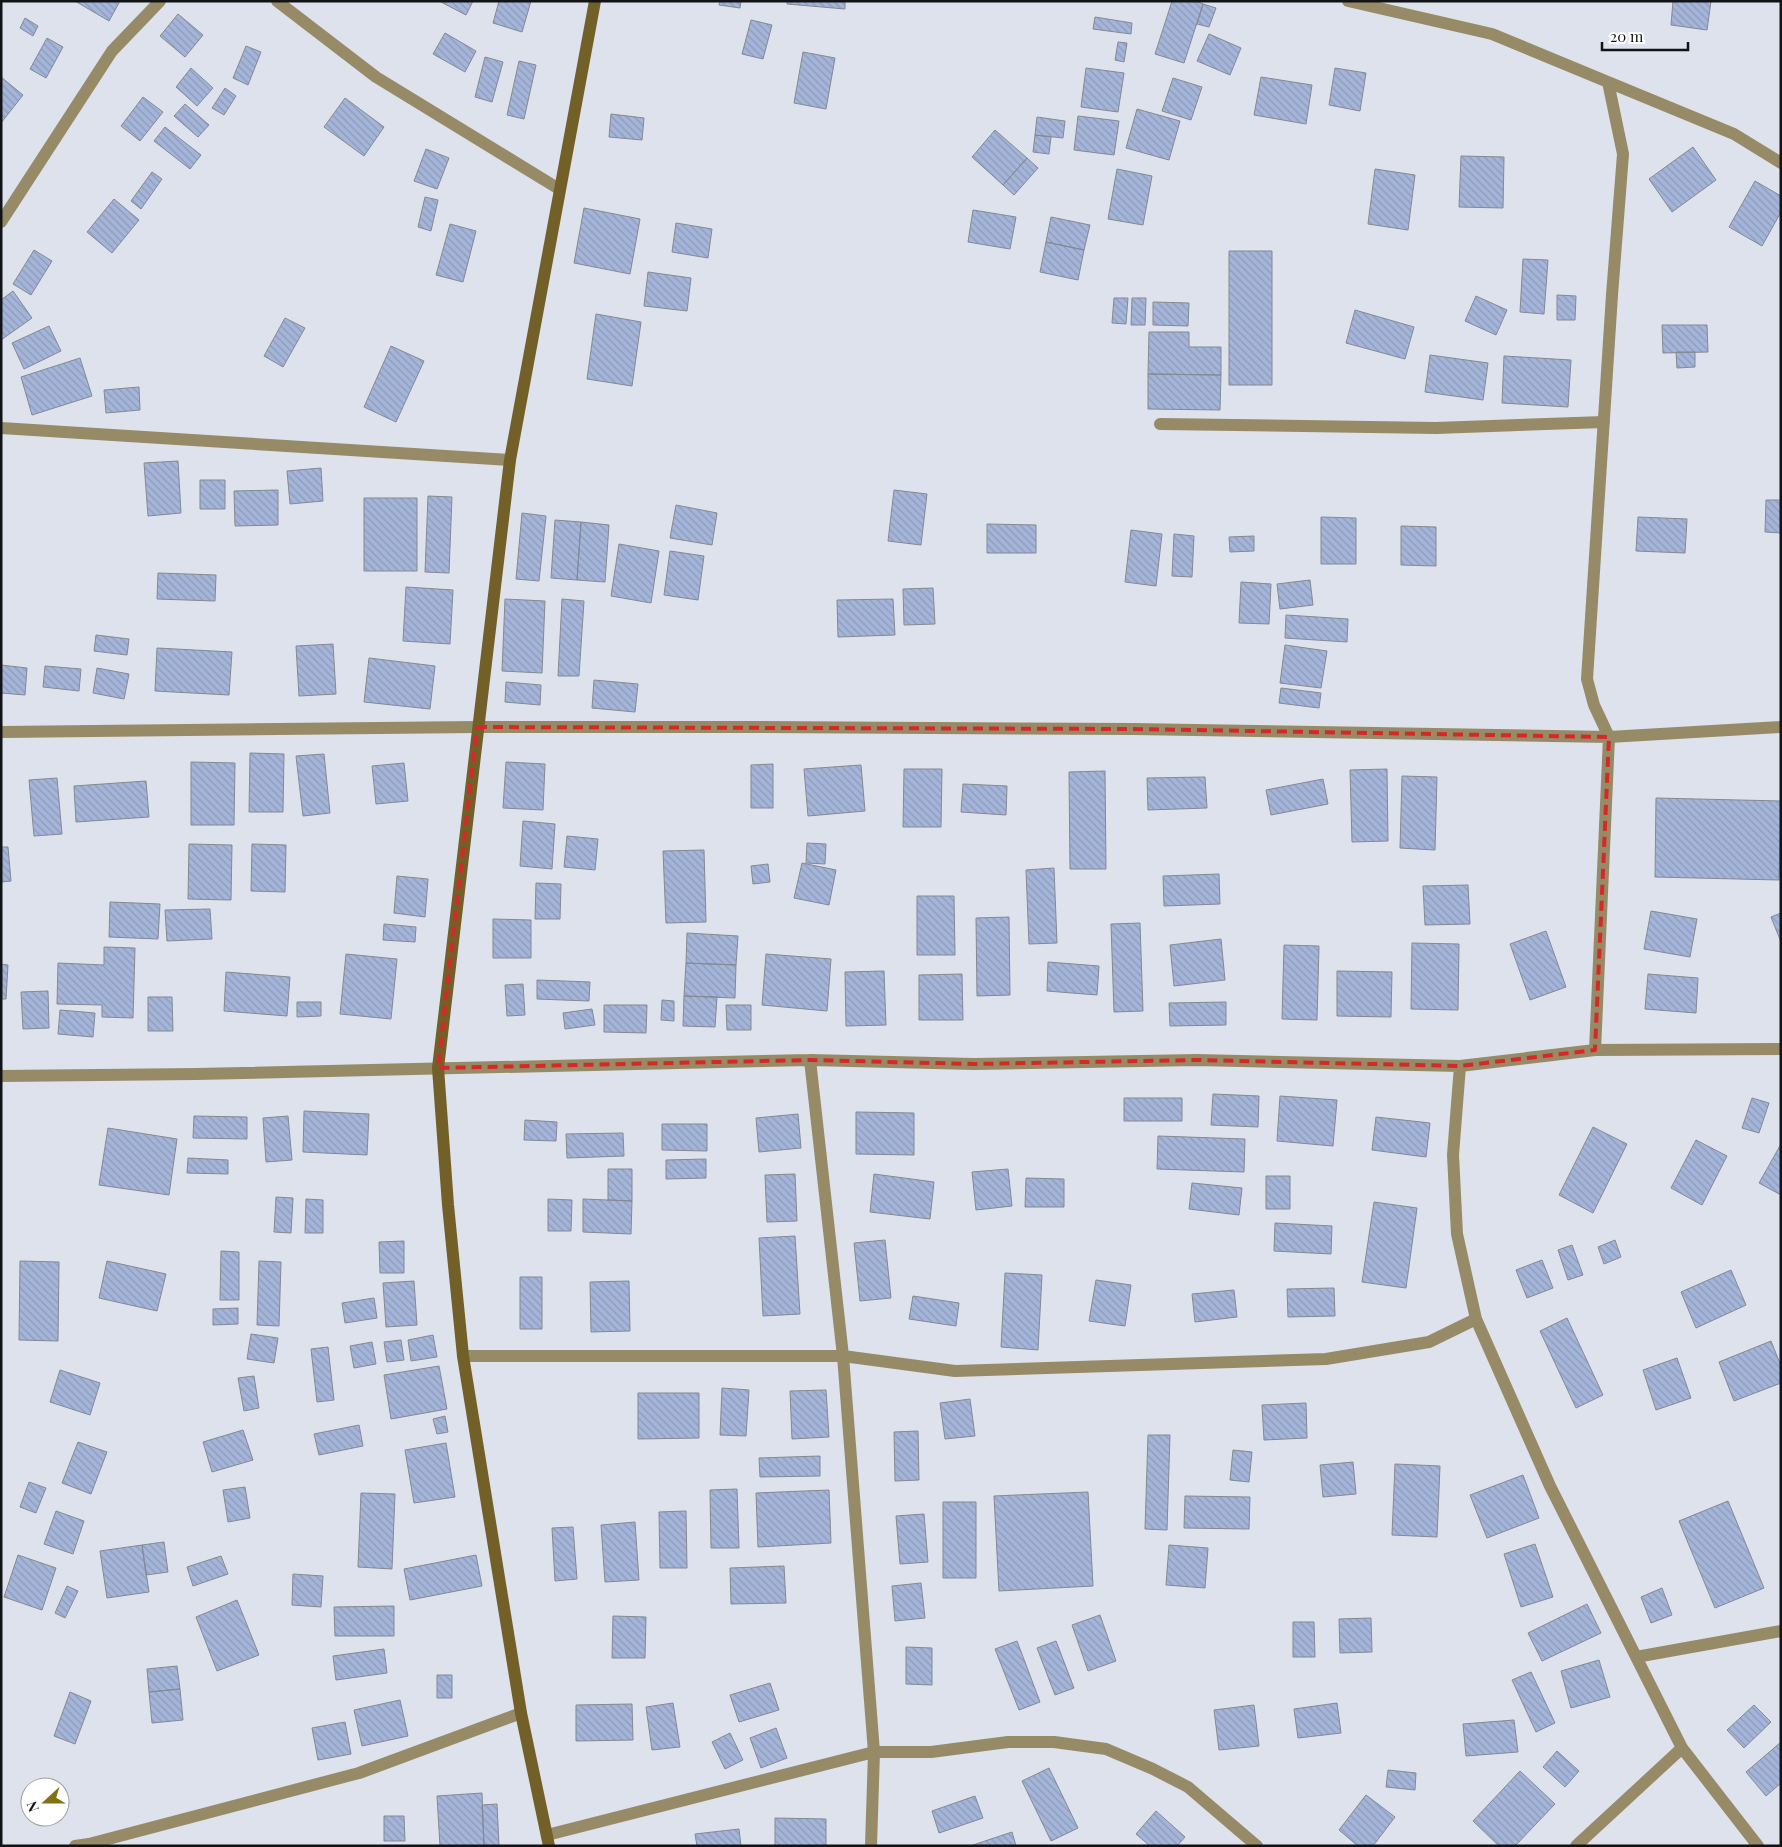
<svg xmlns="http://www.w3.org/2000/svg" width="1782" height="1847" viewBox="0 0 1782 1847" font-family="'Playfair Display',serif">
<defs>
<pattern id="building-back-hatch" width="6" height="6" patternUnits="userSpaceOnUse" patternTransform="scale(1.25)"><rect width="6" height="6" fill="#a4b5d9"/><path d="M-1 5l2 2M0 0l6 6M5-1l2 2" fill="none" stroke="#8c9bba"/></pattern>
</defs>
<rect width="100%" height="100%" fill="#dde2ec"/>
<path fill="url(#building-back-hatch)" stroke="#848992" d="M75,1h45l-11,20z
M439,1h34l-7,14z
M499,1h32l-9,31 -29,-9z
M720,1h21l-1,7 -21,-3z
M787,1h58v8l-58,-5z
M1172,1h24l7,3 -19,59 -29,-9z
M1673,1h38l-4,29 -36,-5z
M1203,4l13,4 -7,19 -12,-3z
M178,14l25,21 -18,22 -25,-21z
M1095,17l37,6 -1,11 -38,-5z
M25,18l13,8 -5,10 -13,-8z
M751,20l21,5 -9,34 -21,-5z
M445,33l31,18 -11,21 -32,-18z
M1209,34l32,14 -11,27 -33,-14z
M47,38l16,9 -17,31 -16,-9z
M1118,42l9,1 -3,19 -9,-2z
M246,46l15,6 -13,33 -15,-7z
M803,52l32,6 -9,51 -32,-6z
M485,57l18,5 -11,40 -17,-5z
M519,61l17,4 -12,54 -17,-4z
M191,68l22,20 -16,18 -21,-19z
M1086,68l38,5 -6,39 -37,-5z
M1335,68l31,5 -6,38 -31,-6z
M1,77l22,18 -22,28z
M1261,77l51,8 -6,39 -52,-9z
M1173,78l29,9 -11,33 -29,-9z
M225,88l11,8 -12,19 -12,-7z
M143,97l20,15 -23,29 -19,-15z
M345,98l39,29 -20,29 -40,-29z
M185,104l24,21 -11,12 -24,-21z
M1137,109l43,12 -11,39 -43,-12z
M611,114l33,4 -2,22 -33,-3z
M1078,116l41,5 -5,34 -40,-5z
M1037,117l28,4 -2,17 -28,-3z
M165,127l36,28 -11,14 -36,-28z
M995,130l32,28 -24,27 -31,-28z
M1035,135l16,2 -2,17 -16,-2z
M1693,147l23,33 -44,32 -23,-33z
M426,149l23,9 -12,31 -23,-8z
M1461,156l43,1 -1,51 -44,-1z
M1027,158l11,10 -24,27 -11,-10z
M1117,169l35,7 -9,49 -35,-6z
M1375,169l40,6 -7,55 -40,-6z
M152,172l10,7 -21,30 -10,-8z
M1755,181l26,15v16l-19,34 -33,-19z
M425,197l13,3 -7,31 -13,-4z
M114,199l25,21 -27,33 -25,-21z
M584,208l56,11 -10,55 -56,-11z
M973,210l43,7 -6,32 -42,-7z
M1051,217l39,8 -6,25 -38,-8z
M676,223l36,6 -4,29 -36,-6z
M450,224l26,7 -13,51 -27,-7z
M1046,242l38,8 -6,30 -38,-8z
M34,250l18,11 -21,34 -18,-11z
M1229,251h43v134h-43z
M1523,259l25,1 -4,54 -24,-2z
M648,272l43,6 -4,33 -43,-5z
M13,291l19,27 -31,22v-40z
M1557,295l19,1 -1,24h-18z
M1476,296l31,14 -11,25 -31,-14z
M1114,298h14l-2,26 -14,-1z
M1132,298h14l-1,27h-14z
M1153,302l36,1 -1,23 -35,-1z
M1355,310l59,17 -9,32 -59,-16z
M596,314l45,8 -9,64 -45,-7z
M285,318l20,10 -22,39 -19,-11z
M1662,325h45l1,27 -45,1z
M49,326l12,25 -37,18 -12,-26z
M1149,332h40v15h32v28l-73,-1z
M391,346l33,15 -28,61 -32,-15z
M1676,352h19v15l-18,1z
M1430,355l58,8 -5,37 -58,-8z
M1504,356l67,4 -3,47 -66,-4z
M80,358l12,38 -60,19 -11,-38z
M1148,374l73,1 -1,35 -72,-1z
M139,387l1,23 -34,3 -2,-23z
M178,461l3,52 -33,3 -4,-53z
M321,468l2,33 -33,3 -3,-33z
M200,480h25v29h-25z
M278,490v35l-43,1 -1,-35z
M894,490l33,4 -6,51 -33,-4z
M428,496l24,1 -3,76 -24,-1z
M364,498h53v73h-53z
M1766,500h15v33l-16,-1z
M676,505l41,8 -5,32 -42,-7z
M522,513l24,3 -7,65 -23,-2z
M1321,517l35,1v46h-35z
M1638,517l49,2 -2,34 -49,-2z
M555,520l26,2 -4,58 -26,-2z
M581,522l28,3 -4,57 -28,-2z
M987,524l49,1v28h-49z
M1401,526l35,1v39l-35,-1z
M1131,530l31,4 -6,52 -31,-4z
M1174,534l20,2 -2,41 -20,-1z
M1254,536v15l-24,1 -1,-15z
M619,544l40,7 -8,52 -40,-7z
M670,551l34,5 -6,44 -34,-5z
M158,573l58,2 -1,26 -58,-2z
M1310,580l3,25 -33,4 -3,-25z
M1241,582l30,2 -2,40 -30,-1z
M406,587l47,3 -3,54 -47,-3z
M933,588l2,36 -31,1 -1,-36z
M505,599l40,2 -3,72 -40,-2z
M562,599l22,2 -5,75h-21z
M893,599l2,36 -57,2 -1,-37z
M1286,615l62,4 -1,23 -62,-4z
M96,635l33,4 -2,16 -33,-4z
M333,644l3,50 -37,2 -3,-50z
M1285,645l42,6 -6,37 -41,-5z
M157,648l75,4 -3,43 -74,-4z
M369,658l66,8 -5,43 -66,-7z
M1,665l26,3 -2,27 -24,-2z
M45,666l36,3 -2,22 -36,-4z
M97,668l32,6 -5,25 -31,-6z
M594,680l44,4 -3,28 -43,-4z
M506,682l35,3 -1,20 -35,-3z
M1281,688l40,5 -2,15 -40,-5z
M250,753l34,1 -1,58h-34z
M324,754l6,59 -27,3 -7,-60z
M191,762l44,1 -1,62h-43z
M506,762l39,2 -2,46 -40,-2z
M404,763l4,38 -32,3 -4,-38z
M773,764v44h-22v-43z
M861,765l4,46 -57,5 -4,-47z
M904,769h38l-1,58h-38z
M1387,769l1,72 -36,1 -2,-72z
M1105,771l1,98h-36l-1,-97z
M1402,776l35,1 -2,73 -35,-2z
M1205,777l2,31 -59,2 -1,-32z
M57,778l5,56 -28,2 -5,-56z
M1323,779l5,25 -57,11 -5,-25z
M146,781l3,36 -73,5 -2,-36z
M963,784l44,2 -1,29 -45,-3z
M1656,798l125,3 -2,79 -124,-3z
M523,821l32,3 -3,45 -32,-3z
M567,836l31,3 -3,31 -31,-3z
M807,843l19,1 -1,20 -19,-1z
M189,844l43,1 -1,55 -43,-1z
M252,844l34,1 -1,47 -34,-1z
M1,847h7l3,34 -10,1z
M704,850l2,72 -40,1 -3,-72z
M802,863l34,7 -7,35 -35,-7z
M768,864l2,18 -17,2 -2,-18z
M1054,868l3,75 -28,1 -3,-74z
M1219,874l1,30 -56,2 -1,-30z
M397,876l31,3 -3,38 -31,-4z
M536,883l25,1 -1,35h-25z
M1468,885l2,39 -45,1 -2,-39z
M917,896h37l1,59h-38z
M110,902l50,2 -2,35 -49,-2z
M210,909l2,30 -45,2 -2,-31z
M1651,911l46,8 -7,38 -46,-8z
M1781,913v29l-10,-25z
M1009,917l1,78 -33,1 -1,-78z
M493,919l38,1v38h-38z
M1140,923l3,88 -29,1 -3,-88z
M384,924l32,3 -1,15 -32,-2z
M1546,931l20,56 -36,13 -20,-56z
M687,933l51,3 -2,29 -50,-2z
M1221,939l4,41 -51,6 -4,-41z
M1412,943l47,1 -1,66 -47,-1z
M1284,945l35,1 -2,74 -35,-1z
M104,947l31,1 -2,70 -31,-1v-12l-45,-1 1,-41 46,2z
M346,954l51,5 -6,60 -51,-5z
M766,954l65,5 -4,52 -65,-6z
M1048,962l51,4 -2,29 -50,-4z
M686,963l50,2 -1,33 -51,-2z
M1,964l7,1 -2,34h-5z
M884,971l2,54 -40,1 -1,-54z
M1337,971l55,1 -1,45 -54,-1z
M226,972l64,5 -3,39 -63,-5z
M962,974l1,46h-44v-45z
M1648,974l50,4 -2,35 -51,-4z
M537,980l53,2 -1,19 -52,-2z
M523,984l2,31 -18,1 -2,-31z
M48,991l1,37 -26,1 -2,-37z
M684,996l33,1 -2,30 -32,-1z
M148,997h24l1,34h-25z
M662,1000l12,1v20l-13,-1z
M297,1002h24v14l-24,1z
M1226,1002v23l-56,1 -1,-23z
M604,1005h43l-1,28 -42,-1z
M726,1005h25v25h-24z
M592,1009l3,16 -30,4 -2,-16z
M60,1010l35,3 -2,24 -35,-3z
M1213,1094l46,2 -1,31 -47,-2z
M1280,1096l57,4 -4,46 -56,-5z
M1124,1098h58v23h-58z
M1752,1098l17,5 -10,30 -17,-5z
M304,1111l65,3 -2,41 -64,-3z
M856,1112l58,1v42l-58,-1z
M798,1114l3,34 -42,4 -3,-34z
M194,1116l53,1v22l-54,-1z
M288,1116l4,44 -26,2 -3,-44z
M1376,1117l54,6 -4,34 -54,-7z
M525,1120l32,2 -1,19 -32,-1z
M662,1124h45v27l-45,-1z
M1593,1127l34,17 -34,69 -34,-18z
M108,1128l69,11 -8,56 -70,-10z
M623,1133l1,23 -57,2 -1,-24z
M1158,1136l87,3 -1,33 -87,-3z
M1696,1140l31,16 -25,49 -31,-17z
M1781,1144v51l-22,-12z
M188,1158l40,2v14l-41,-1z
M706,1159v19l-40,1v-19z
M608,1169h24v32l-24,-1z
M1008,1169l4,37 -36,4 -4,-38z
M795,1174l2,47 -30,1 -2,-47z
M874,1174l60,8 -4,37 -60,-7z
M1266,1176h24v33h-24z
M1026,1178l38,1v28h-39z
M1192,1183l50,5 -3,27 -50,-6z
M276,1197l17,1 -2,35 -17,-1z
M306,1199l17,1v33h-18z
M548,1199l24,1 -1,31h-23z
M583,1199l49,2 -1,33 -48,-2z
M1374,1202l43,6 -11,80 -44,-6z
M1275,1223l57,3 -1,28 -57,-3z
M795,1236l5,78 -37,2 -4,-78z
M885,1240l6,58 -31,3 -6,-58z
M1615,1240l6,17 -17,7 -6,-17z
M404,1241v32h-24l-1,-31z
M1572,1245l11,30 -15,5 -10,-30z
M221,1251l18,1v48h-19z
M1542,1260l11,28 -26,10 -11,-28z
M20,1261l39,1 -1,79 -39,-1z
M107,1261l59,13 -9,37 -58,-13z
M259,1261l22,1 -2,64 -22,-1z
M1731,1270l15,35 -50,23 -15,-36z
M1005,1273l37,2 -4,75 -37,-3z
M520,1277h22v52h-22z
M1096,1280l35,5 -6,41 -36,-5z
M414,1281l3,44 -31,2 -3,-44z
M629,1281l1,50 -39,1 -1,-50z
M1334,1288l1,28 -47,1 -1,-28z
M1234,1290l3,27 -42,5 -3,-28z
M913,1296l46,7 -3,23 -47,-7z
M374,1298l3,20 -32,5 -3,-20z
M238,1308v16l-25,1v-16z
M1567,1318l36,77 -27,13 -36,-77z
M251,1334l27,4 -4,25 -27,-4z
M433,1335l4,22 -26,4 -3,-21z
M401,1340l3,20 -17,2 -3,-20z
M1771,1341l10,25v17l-47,18 -15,-39z
M372,1342l4,22 -22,4 -4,-22z
M328,1347l6,53 -17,2 -6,-53z
M1677,1358l14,40 -35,12 -13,-40z
M439,1366l8,43 -56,10 -7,-44z
M60,1370l40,13 -10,32 -40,-13z
M254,1376l5,32 -15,3 -6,-33z
M722,1388l27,2 -3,46 -26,-1z
M826,1390l3,47 -37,2 -2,-48z
M638,1393h61v45l-61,1z
M970,1399l5,37 -30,3 -5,-36z
M1306,1403l1,35 -43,2 -2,-35z
M445,1416l3,16 -11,2 -4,-15z
M359,1425l4,21 -44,9 -5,-21z
M243,1430l10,30 -41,12 -9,-30z
M918,1431l1,49 -24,1 -1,-49z
M1148,1435h22l-3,95 -22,-1z
M78,1442l29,10 -16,42 -29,-11z
M446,1443l9,54 -41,6 -9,-53z
M1233,1450l19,2 -3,30 -19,-2z
M820,1456v20l-60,1 -1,-19z
M1353,1462l3,32 -33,3 -3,-32z
M1395,1464l45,2 -3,71 -45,-2z
M1523,1475l16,43 -52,20 -17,-43z
M29,1482l17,6 -10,25 -16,-6z
M245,1487l5,31 -22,4 -5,-32z
M737,1489l2,59h-28l-1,-58z
M829,1490l2,53 -73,4 -2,-54z
M1088,1492l5,94 -94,5 -5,-95z
M361,1493l34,1 -3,75 -34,-2z
M1185,1496l65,1 -1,32 -65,-1z
M1728,1501l36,87 -49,20 -36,-87z
M943,1502h33v76h-33z
M56,1511l28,10 -11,33 -29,-10z
M686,1511l1,57h-27l-1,-56z
M924,1514l4,48 -28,2 -4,-48z
M635,1522l4,58 -34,2 -4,-57z
M573,1527l4,52 -22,2 -3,-53z
M164,1542l4,30 -22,3 -4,-30z
M1535,1544l18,53 -32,10 -17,-53z
M142,1545l7,47 -42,6 -7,-47z
M1169,1545l39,3 -3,40 -39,-3z
M18,1555l38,13 -14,42 -38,-13z
M476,1555l6,31 -72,14 -6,-31z
M221,1556l7,18 -35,12 -6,-19z
M784,1566l2,37 -55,1 -1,-36z
M293,1574l30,2 -2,31 -29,-2z
M921,1583l4,35 -30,3 -3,-35z
M67,1586l11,5 -13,27 -10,-5z
M1662,1588l10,27 -21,8 -10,-26z
M237,1600l22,55 -42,16 -21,-54z
M1587,1604l14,29 -59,28 -14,-28z
M394,1606v30h-59l-1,-29z
M1100,1615l16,46 -28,10 -16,-46z
M613,1616l33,1 -1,41h-33z
M1371,1618l1,34 -32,1 -1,-34z
M1293,1622h21l1,35h-22z
M1017,1641l23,61 -21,8 -24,-61z
M1056,1641l18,47 -19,7 -18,-47z
M906,1647l26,1v37l-26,-1z
M384,1649l3,24 -51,7 -3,-24z
M1599,1660l11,37 -39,11 -10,-37z
M177,1666l3,23 -31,3 -2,-23z
M1531,1672l24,51 -19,9 -24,-52z
M437,1675h15v23h-15z
M770,1683l9,27 -40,12 -9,-27z
M180,1689l3,31 -31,3 -3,-31z
M70,1692l21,9 -16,43 -21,-8z
M400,1700l8,36 -46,10 -8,-36z
M673,1703l7,44 -28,3 -6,-43z
M1337,1703l4,30 -43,5 -4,-29z
M632,1704l1,36 -57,1v-36z
M1254,1705l5,41 -40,4 -5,-40z
M1754,1705l17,17 -27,26 -17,-18z
M1514,1720l4,32 -52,4 -3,-32z
M345,1722l6,32 -33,6 -6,-32z
M776,1728l11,30 -26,10 -11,-30z
M730,1733l13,27 -18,9 -13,-27z
M1781,1742v41l-15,13 -20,-24z
M1557,1751l22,20 -14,16 -22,-20z
M1049,1768l29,60 -27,13 -29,-60z
M1388,1770l28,3 -1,17 -29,-3z
M1520,1771l35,33 -40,42h-16l-26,-25z
M482,1793l2,53h-44l-3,-50z
M1366,1795l29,22 -22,29h-15l-19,-16z
M975,1796l8,22 -44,15 -7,-22z
M497,1804l2,42h-15l-2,-41z
M1156,1811l29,26 -8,9h-27l-14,-12z
M384,1816h20l1,25h-21z
M775,1818l51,1v27h-51z
M739,1829l2,17h-44l-2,-12z
M1012,1832l4,14h-46z"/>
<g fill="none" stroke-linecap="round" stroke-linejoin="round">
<path stroke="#978a67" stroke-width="12" d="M277,1l99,76 183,112
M1348,1l144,33 116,48 15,72 -11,141 -25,384 7,26 15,32 -14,313
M1608,82l126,52 47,29
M1,222l111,-171 48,-50
M1160,424l276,4 168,-6
M1,428l509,32
M1,732l476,-5h269l387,2 476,8 172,-10
M1460,1066l-7,89 4,79 19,85 74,167 132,262 76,98
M1,1076l195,-2 614,-14 164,4 223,-4 263,6 135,-16 186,-1
M463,1356h380l112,15 371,-12 103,-17 47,-23
M1636,1657l145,-26
M547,1835l327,-83 -31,-396 -33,-296
M75,1846l14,-2 270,-71 162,-60
M871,1846l3,-94h57l77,-10h46l52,7 47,20 35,18 69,59
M1576,1846l106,-98"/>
<path stroke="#735f28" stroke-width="12" d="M549,1846l-28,-133 -58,-357 -15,-151 -10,-137 72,-608 85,-459"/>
</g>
<path fill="none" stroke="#d62828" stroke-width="4" stroke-dasharray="10 6" stroke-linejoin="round" d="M477,727l656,2 476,8 -14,313 -135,16 -263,-6 -223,4 -164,-4 -372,8z"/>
<rect width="1782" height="1847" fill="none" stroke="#111316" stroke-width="5"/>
<g transform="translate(45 1802) rotate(249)"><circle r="24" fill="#ffffff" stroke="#a0a1a2"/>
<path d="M0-4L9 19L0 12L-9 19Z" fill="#817314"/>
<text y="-8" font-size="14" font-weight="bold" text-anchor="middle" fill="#111316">N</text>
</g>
<path d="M1602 42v8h86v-8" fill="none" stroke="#111316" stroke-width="2.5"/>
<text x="1610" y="42" font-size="15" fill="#111316" stroke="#ffffff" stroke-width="4" paint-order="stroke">20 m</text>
</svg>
